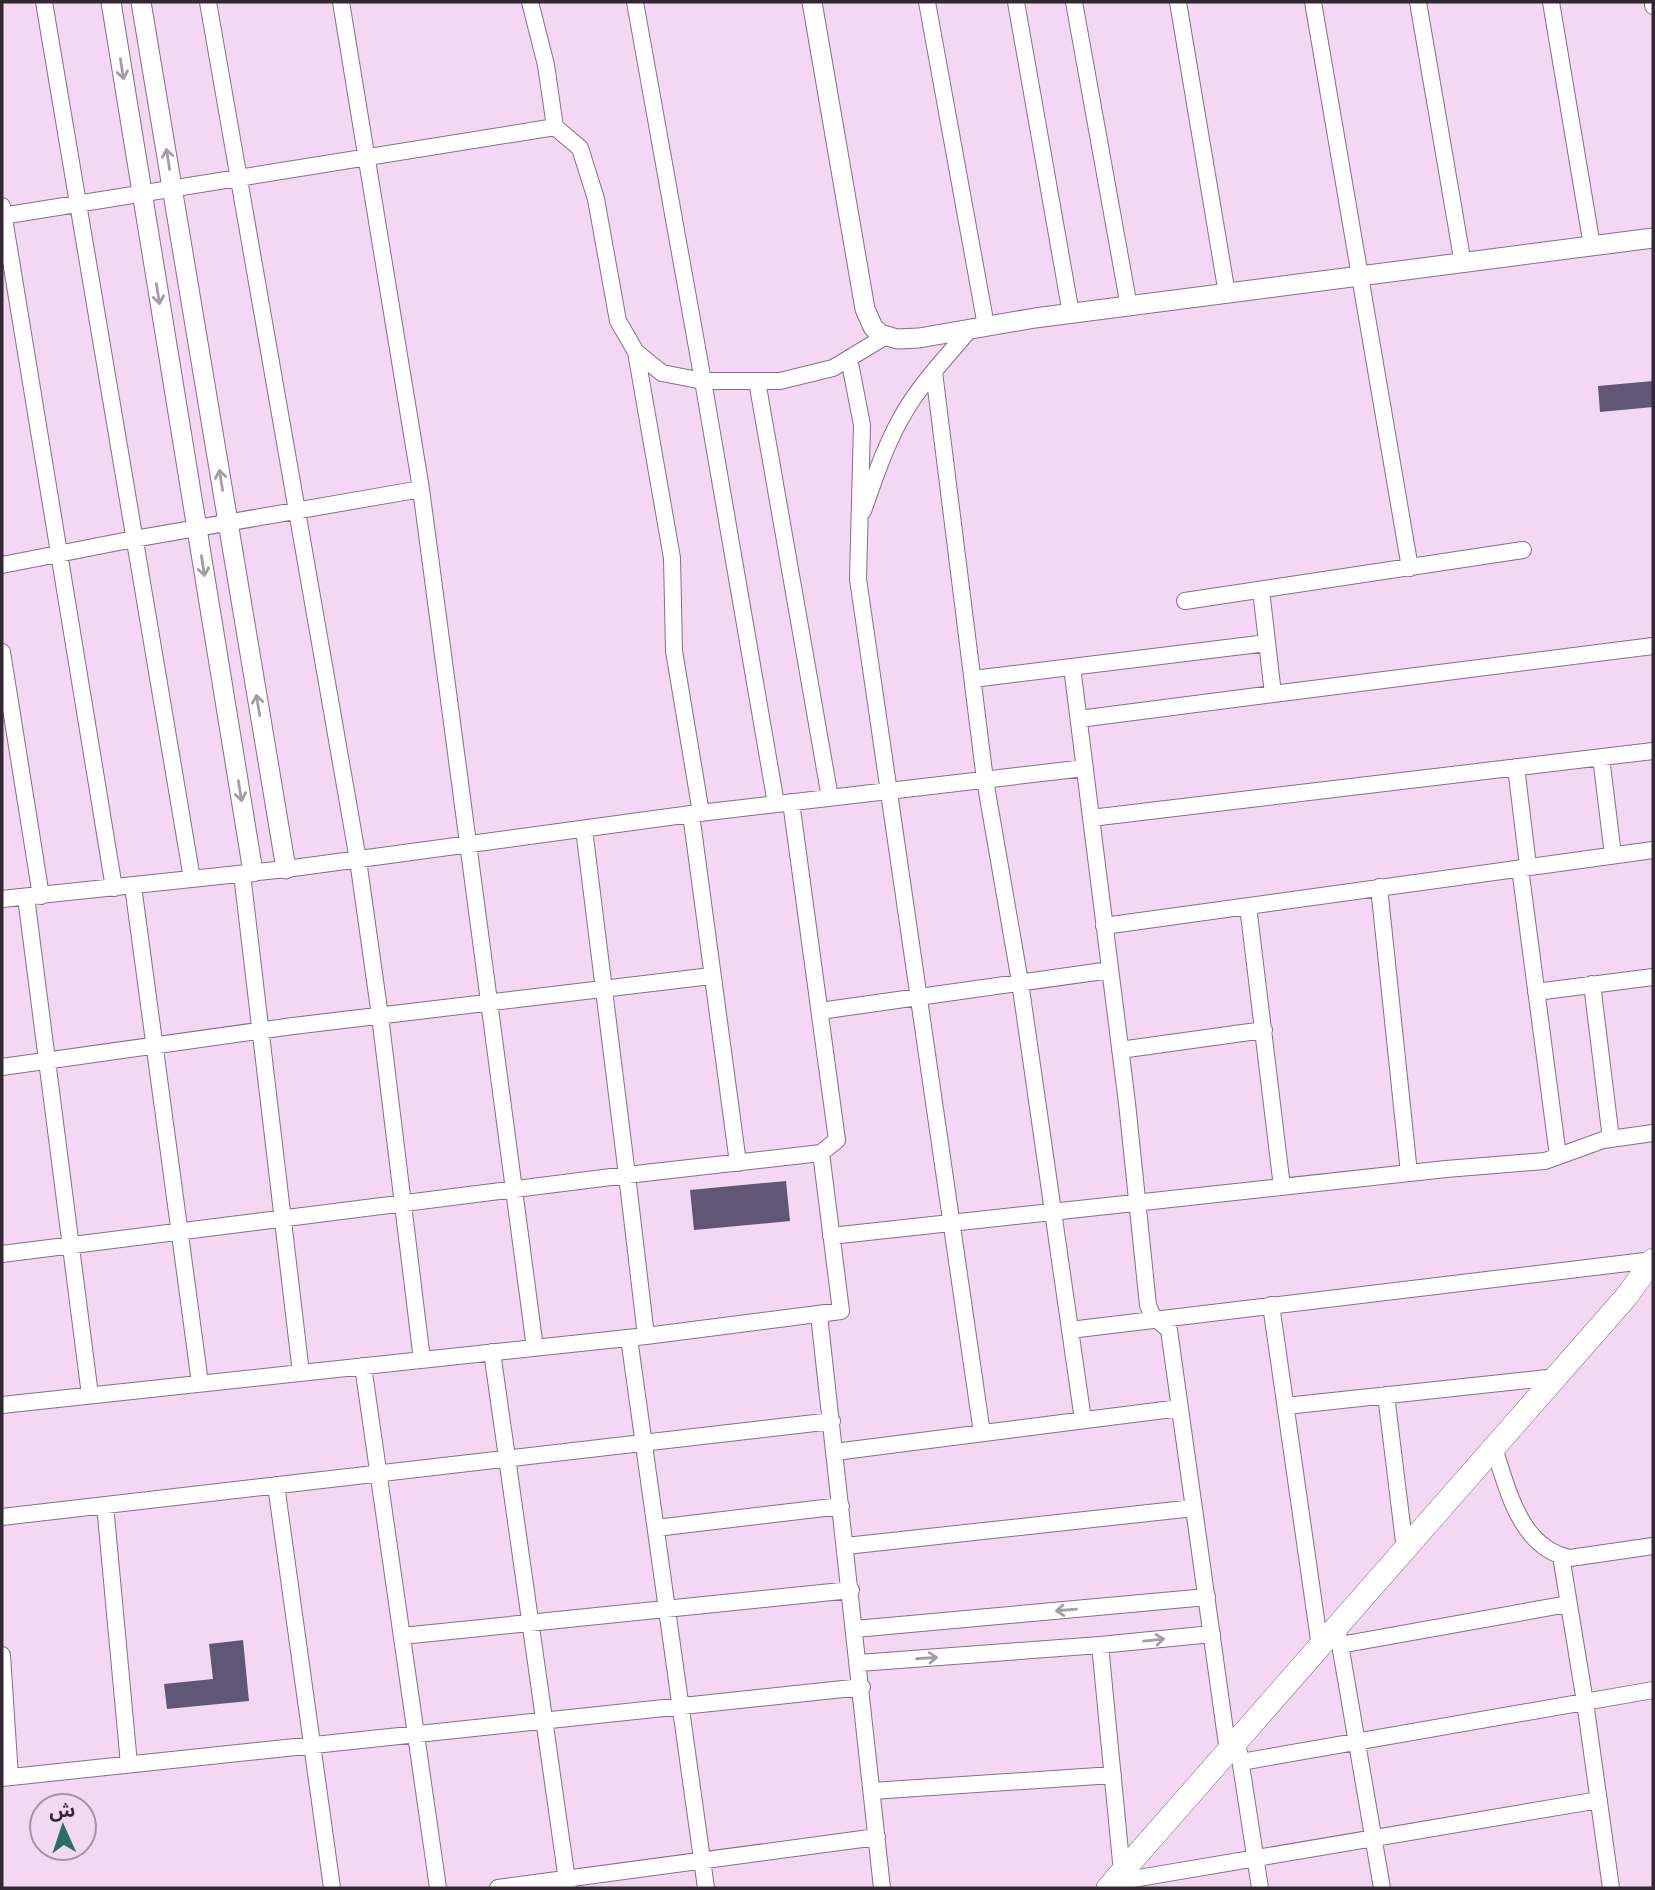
<svg xmlns="http://www.w3.org/2000/svg" width="1655" height="1890" viewBox="0 0 1655 1890" font-family="'IBM Plex Serif','Noto Sans Arabic',serif">
<rect width="100%" height="100%" fill="#f3d7f3"/>
<path fill="#5f5775" d="M1653,381v26l-53,5 -2,-26z
M786,1181l4,40 -96,9 -4,-40z
M243,1640l6,61 -82,8 -3,-25 49,-5 -4,-35z"/>
<g fill="none" stroke-linecap="round" stroke-linejoin="round">
<g stroke="#886e88" stroke-width="18">
<path id="minor" d="M44,2l148,877
M208,2l150,858 22,156 42,344
M341,2l80,487 114,859
M530,2l16,63 9,62 25,21 16,51 22,122 18,31 26,21 41,8h77l53,-13 53,-32
M635,2l68,379 73,423
M927,2l59,324
M1016,2l55,312
M1074,2l55,305
M1178,2l49,292
M1313,2l97,566
M1418,2l45,262
M1551,2l41,244
M1653,2v4
M2,206l112,682
M2,216l553,-89
M636,352l36,206 2,93 27,162
M849,358l13,67 -4,154 124,854
M934,372l51,408 35,202 63,438
M757,381l73,417
M863,511c11,-31 21,-62 37,-91 18,-34 46,-62 70,-91
M2,565l132,-26 287,-50
M1185,601l338,-51
M2,652l39,244
M1072,667l55,436 21,202 4,10 17,15 59,422
M973,679l294,-36
M1273,694l380,-48
M1079,719l194,-25 -12,-104
M1601,757l12,98
M1516,767l12,99
M791,802l46,338 -16,13
M691,814l47,349
M1091,818l562,-67
M1520,868l38,288
M242,874l59,499
M133,886l67,497
M1379,887l30,286
M26,897l64,498
M2,899l284,-30 405,-55 394,-46
M1248,906l34,281
M1104,926l549,-76
M1592,984l19,155
M1536,992l117,-15
M820,1011l290,-41
M1120,1050l144,-20
M2,1067l291,-41 418,-50
M821,1153l20,158 -195,25 -19,-161z
M831,1236l615,-67 99,-8 58,-21 50,-7
M2,1254l625,-79 -43,-346
M1271,1305l49,342
M819,1315l63,573
M1070,1330l583,-70
M629,1338l77,550
M492,1352l76,536
M363,1366l75,522
M1386,1395l19,155
M2,1405l644,-69
M1286,1406l270,-29
M1494,1448c14,42 26,100 76,110l83,-12
M835,1452l345,-44
M276,1485l56,403
M105,1505l24,259
M2,1517l830,-96
M656,1528l185,-22
M846,1546l348,-38
M1561,1556l24,146 26,186
M1337,1627l45,261
M855,1629l352,-32
M402,1636l449,-46
M1100,1645l22,227
M1340,1645l228,-41
M2,1655l8,122
M859,1663l241,-18 112,-11
M1239,1752l21,136
M1241,1762l412,-72
M2,1778l860,-91
M872,1791l241,-16
M1115,1882l484,-82
M498,1888l379,-51"/>
</g>
<g stroke="#886e88" stroke-width="21">
<path id="tertiary" d="M111,2l142,870
M141,2l145,867
M812,2l53,307 8,18 7,7 17,5 22,-1 116,-20 618,-80"/>
</g>
<g stroke="#886e88" stroke-width="24">
<path id="secondary" d="M1108,1888l518,-591 27,-37"/>
</g>
<use href="#minor" stroke="#fff" stroke-width="16"/>
<use href="#tertiary" stroke="#fff" stroke-width="19"/>
<use href="#secondary" stroke="#fff" stroke-width="23"/>
</g>
<defs><path id="oneway-shaft" d="M-6 0H5M1.5-3L5.5 0L1.5 3" fill="none" stroke-width="1.6" stroke-linecap="round" stroke-linejoin="round" transform="scale(1.75)"/></defs>
<g stroke="#a39ea3">
<use href="#oneway-shaft" transform="translate(122 69) rotate(81)"/>
<use href="#oneway-shaft" transform="translate(168 159) rotate(-99)"/>
<use href="#oneway-shaft" transform="translate(158 294) rotate(81)"/>
<use href="#oneway-shaft" transform="translate(221 480) rotate(-99)"/>
<use href="#oneway-shaft" transform="translate(203 566) rotate(81)"/>
<use href="#oneway-shaft" transform="translate(258 705) rotate(-99)"/>
<use href="#oneway-shaft" transform="translate(240 791) rotate(81)"/>
<use href="#oneway-shaft" transform="translate(1066 1610) rotate(175)"/>
<use href="#oneway-shaft" transform="translate(1154 1640) rotate(-6)"/>
<use href="#oneway-shaft" transform="translate(927 1658) rotate(-4)"/>
</g>
<rect width="1655" height="1890" fill="none" stroke="#322732" stroke-width="7"/>
<g transform="translate(63 1827) rotate(357)"><circle r="33" fill="#f3d7f3" stroke="#a691a6" stroke-width="2"/>
<path d="M0-5L12 26L0 18L-12 26Z" fill="#2a7066"/>
<text y="-10" font-size="19" font-weight="bold" text-anchor="middle" fill="#322732">ش</text>
</g>
</svg>
